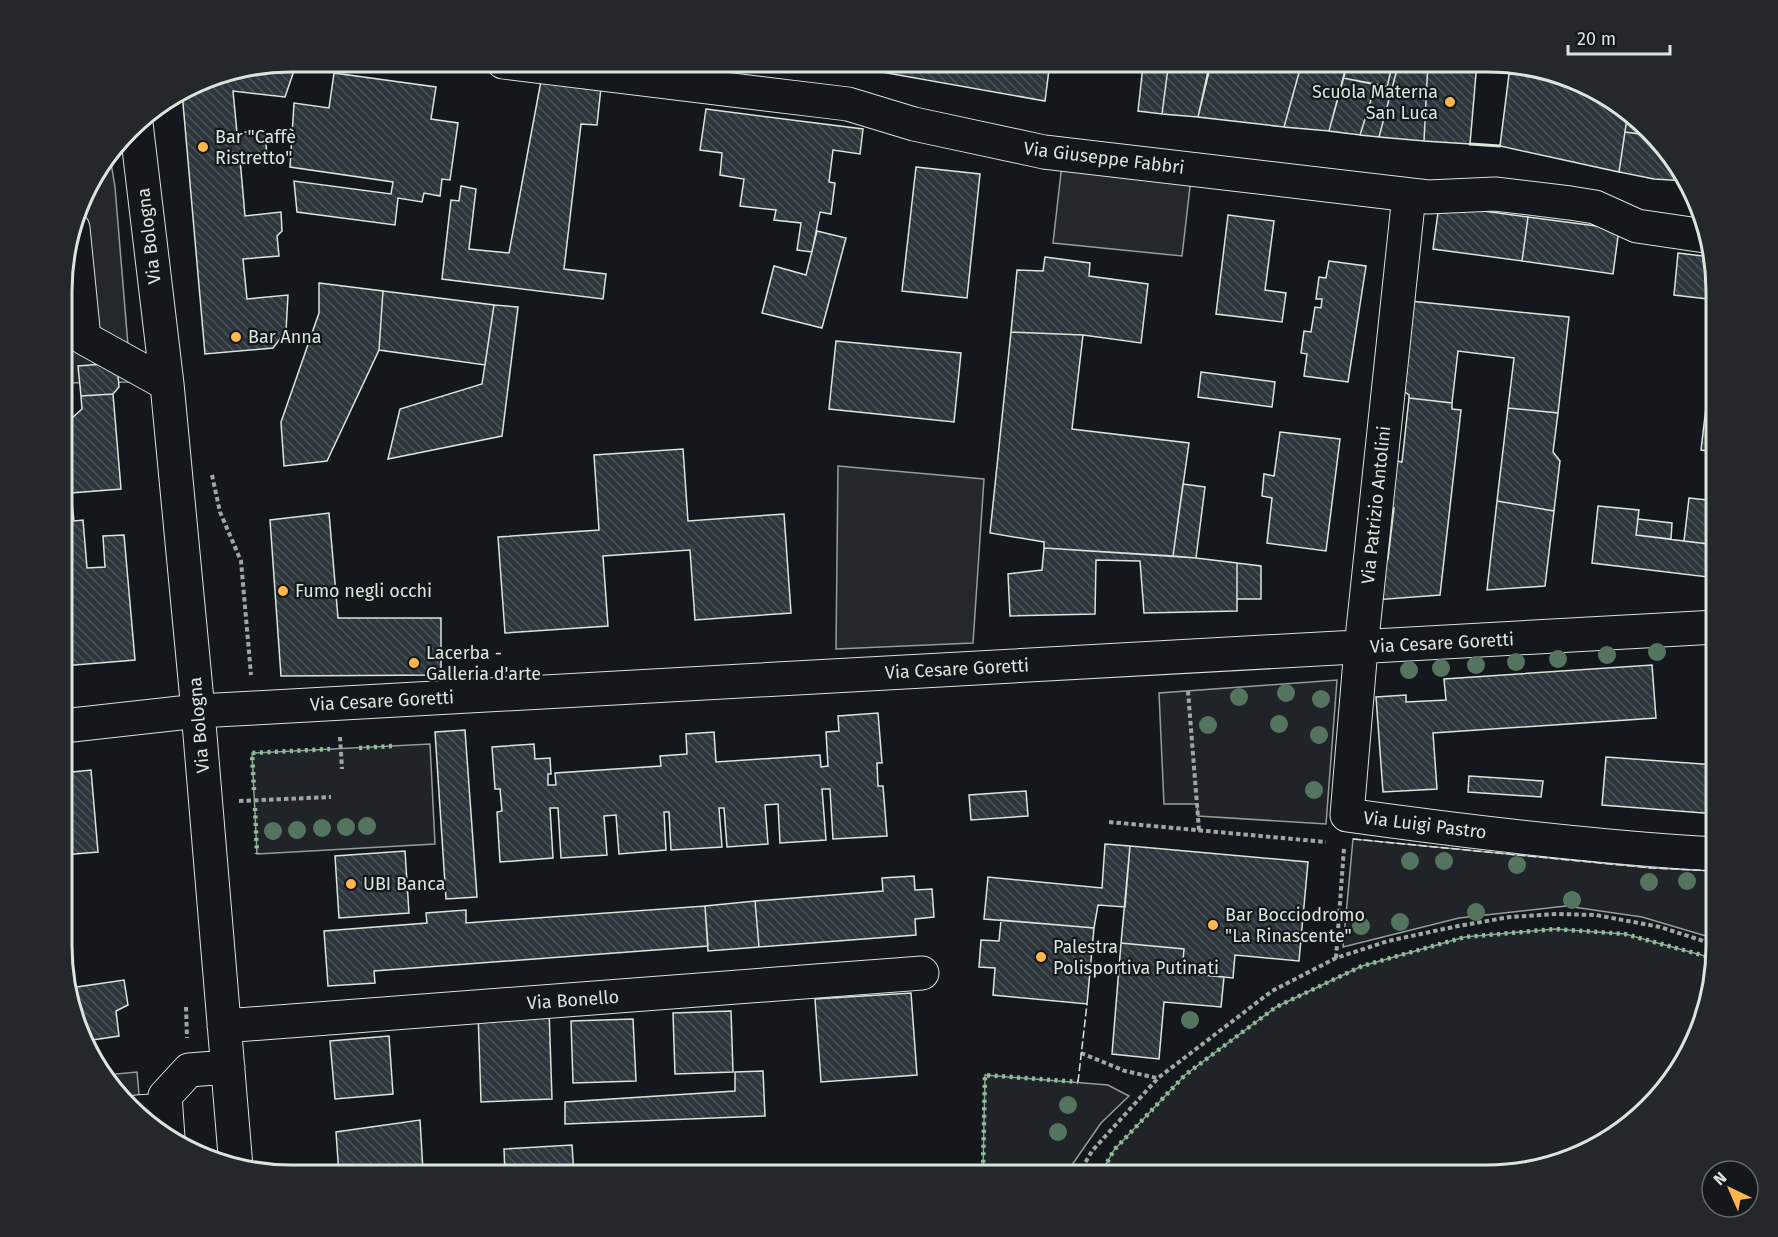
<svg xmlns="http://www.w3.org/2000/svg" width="1778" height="1237" viewBox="0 0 1778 1237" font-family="'Fira Sans',sans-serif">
<defs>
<pattern id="building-back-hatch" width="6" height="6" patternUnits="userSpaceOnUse" patternTransform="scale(1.5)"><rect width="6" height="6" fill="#2c363c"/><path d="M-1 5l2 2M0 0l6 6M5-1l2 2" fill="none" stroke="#4a5358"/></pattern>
</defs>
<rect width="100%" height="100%" fill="#14181c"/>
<path fill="#202428" stroke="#939e99" stroke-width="1.5" d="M1337,680l-11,144 -128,-8 -1,-12h-33l-5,-111z
M430,744l5,100 -178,10 -5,-101z
M1353,839l299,29 64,3v68l-74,-22 -76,-11 -107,12 -116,29z
M1555,929l70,5 91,25 -12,61 -35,66 -80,66 -101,23h-388l14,-25 71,-75 91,-68 86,-41 103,-29z
M985,1075l123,10 21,11 -28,27 -36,52h-99l1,-9 16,3z"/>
<path fill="#24282b" stroke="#939e99" stroke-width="1.5" d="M110,157l5,30 16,195 -68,1v-122l22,-72z
M1062,164l129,14 -9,78 -129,-13z
M838,466l146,13 -11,164 -137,6z
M137,1072l4,45 -36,-42z"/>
<path fill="url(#building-back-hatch)" stroke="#d8e6dc" stroke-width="1.5" d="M291,62h6l-12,35 -52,-6 4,42 28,-3 2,27 -27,2 5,57 36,-4 1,19 -5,5 2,20 -36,3 4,40 41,-4 -2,36 -13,17 -68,6 -23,-262 21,-13z
M854,62h196l-5,39 -192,-34z
M1210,62h92l-18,65 -86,-10z
M1302,62h46l-19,69 -45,-4z
M1348,62h45l-6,25 -44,-9z
M1393,62h6l-20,75 -19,-2 16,-51 11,3z
M1399,62h29l-4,79 -45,-4z
M1428,62h49l-7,82 -46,-3z
M1143,66l25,2 -6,46 -24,-3z
M1168,68l41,4 -11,45 -36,-3z
M543,70l59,8 -5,47 -16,-1 -17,145 42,5 -3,25 -161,-20 9,-79 8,1 2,-15 15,3 -7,60 40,4z
M334,73l102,14 -5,32 27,4 -8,57 -8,-1 -2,17 -16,-3 -2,9 -24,-4 -3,27 -98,-13 -3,-31 97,13 2,-12 -103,-15 4,-64 35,5z
M1509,74l55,1 63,34 1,2 -9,61 -119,-26z
M1343,78l33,6 -16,51 -31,-4z
M706,109l157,20 -3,25 -27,-4 -4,32 6,1 -4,31 -11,-2 -8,40 -15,-2 4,-27 -27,-3 2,-10 -36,-4 4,-27 -24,-4 2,-22 -22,-3z
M1628,111l20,24 -23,-3z
M1625,132l23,3 38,46 -32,-2 -35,-7z
M916,167l64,7 -13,124 -65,-7z
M1439,205l89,12 -6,44 -89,-12z
M1228,215l46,6 -9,69 21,3 -4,29 -66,-8z
M1528,217l91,12 -6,45 -91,-13z
M817,231l29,7 -24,90 -60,-15 12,-47 32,9z
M1678,253l33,4 5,19v24l-42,-5z
M1045,257l45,6 -1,13 59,8 -7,59 -58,-8 -72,-3 6,-62 26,1z
M1329,261l37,5 -18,116 -44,-6 3,-22 -6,-1 3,-22 7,1 4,-25 6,1 1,-9h-6l3,-22 7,1z
M319,283l64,8 -4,59 -52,111 -43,5 -3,-44 38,-109z
M383,291l111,14 -9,60 -106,-15z
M1410,301l159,16 -11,96 -50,-5 6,-50 -56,-7 -6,52 -43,-5v-3l-10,-7z
M494,305l24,2 -16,129 -114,23 12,-50 82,-25z
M1011,332l72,3 -11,94 117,14 -16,113 -129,-8v-6l-54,-9z
M836,341l125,12 -7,69 -125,-13z
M1712,356h4v96l-15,-2z
M117,363l2,24 -6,7 -32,2 -3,-30z
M1201,372l74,10 -3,25 -74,-10z
M113,394l8,95 -50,4 3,28 9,-1 4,48 18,-1 -2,-31 21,-1 11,125 -72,6v-27l9,-1 -2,-31 -7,1v-182l19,-17 -1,-13z
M1409,398l43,5v6l9,1 -21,185 -66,5 4,-36 10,-5 6,-51 -7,-1 5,-47 10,2z
M1508,408l50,5 -5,39 7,9 -6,50 -57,-10z
M1280,432l60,7 -14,112 -59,-8 5,-45 -10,-2 2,-22 10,2z
M683,449l5,72 96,-7 7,99 -96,7 -5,-70 -87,6 5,70 -103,7 -7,-96 101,-7 -5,-75z
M1183,484l22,3 -9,71 -23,-2z
M1689,498l27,3v44l-32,-4z
M1497,501l57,10 -9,75 -58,4z
M1598,506l41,4 -3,25 80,10v33l-124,-15z
M329,513l9,105h103v57l-160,1 -11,-156z
M1638,519l34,4 -1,16 -35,-4z
M1044,548l152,10 41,5v48l-93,2 -4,-52 -44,-1 -1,54 -85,2 -2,-42 34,-4z
M1237,563l24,3v33h-24z
M1652,665l4,53 -223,15 4,56 -54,3 -7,-95 30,-2v7l40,-2 -2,-21z
M878,713l4,50h-5l1,23h5l4,50 -54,3 -3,-50h-8l4,51 -46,3 -2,-39 -13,1 3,39 -41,3 -3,-39h-5l3,39 -51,3 -2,-38h-5l2,38 -47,4 -3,-39 -12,1 3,39 -46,3 -3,-50h-8l3,50 -53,4 -3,-50 5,-1 -2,-22h-5l-3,-42 42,-3 1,15 15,-1 1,16h-3v11h8l-1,-12 106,-7 -1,-10 27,-2 -1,-20 28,-2 2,30 104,-7 1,12 7,-1 -2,-34 13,-1 -1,-15z
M465,730l12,167 -31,2 -11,-167z
M1606,757l110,8v49l-114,-9z
M91,770l7,82 -35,3v-82z
M1469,776l74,5 -2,16 -73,-5z
M1026,791l2,25 -57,4 -2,-25z
M1105,844l25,2 -5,61 -27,-2 -4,23 -110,-9 4,-42 114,11z
M1130,846l178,16 -9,99 -64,-6 -2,23 -51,-5 2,-24 -63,-6z
M405,851l4,62 -70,5 -4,-62z
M914,876l1,14 17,-1 2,28 -19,2 1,16 -157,12 -4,-46 128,-10 -1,-13z
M755,901l4,46 -51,4 -3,-45z
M705,906l3,40 -334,25 1,12 -47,3 -4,-55 103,-8 -1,-10 40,-3v13z
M1001,920l93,8 -7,76 -94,-9 2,-27 -16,-1 2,-27 18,1z
M1121,943l63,6 -2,24 42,4 -3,30 -57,-5 -5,57 -47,-5z
M124,980l4,25 -12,6 3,25 -33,5 -13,-37 -3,-16z
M911,993l6,82 -96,7 -6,-83z
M549,1009l3,90 -71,3 -3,-90z
M731,1011l2,61 -58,2 -2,-61z
M633,1019l3,62 -63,2 -2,-62z
M389,1036l4,58 -58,5 -5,-58z
M763,1071l2,45 -200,8v-22l170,-11v-19z
M420,1120l3,51 -50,2 1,2h-35l-3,-43z
M572,1145l2,30h-69l-1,-26z
M774,1169l1,6h-109z
M505,1173v2h-42z"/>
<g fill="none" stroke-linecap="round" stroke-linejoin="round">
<g stroke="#d8e6dc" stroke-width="35">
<path id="minor" d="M503,62l345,42 66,20 130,28 384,45 67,-3 75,9 25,4 42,19 68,10
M136,123l31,261 31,327 38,456
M1409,195l-48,453 -14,167c122,17 245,32 369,39
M73,228l11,110 83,46
M63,726l135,-15 56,-3 1462,-81
M224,1026l698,-53
M137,1112l29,-2
M168,1137l-3,-41 24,-26 39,-3"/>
</g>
<path stroke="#9da8a2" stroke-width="4" stroke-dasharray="4.5 3" stroke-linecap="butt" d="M212,475l8,37 21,49 10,114
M1188,691l11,139
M340,737l2,32
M239,801l92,-4
M1109,822l217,20
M1336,958l8,-110
M186,1007l1,31
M1081,1053l44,18 32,7
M1078,1175l14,-24 66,-73 114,-87 64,-33 52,-17 70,-15 52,-9 47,-3 39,1 64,12 56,18"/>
<use href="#minor" stroke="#14181c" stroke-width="33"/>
<path stroke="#8ac095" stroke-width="4.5" stroke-dasharray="3 4.5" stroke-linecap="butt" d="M359,748l33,-2
M254,790l-2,-37 78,-4
M255,808l2,46
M967,1166l16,3 2,-94 93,7
M1100,1175l14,-25 71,-75 91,-68 86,-41 103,-29 90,-8 70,5 91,25"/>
<path stroke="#d8e6dc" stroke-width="1.5" stroke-dasharray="8 3" stroke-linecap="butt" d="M1353,839l299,29 64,3
M1078,1082l9,-78
M966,1175l1,-9"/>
<path stroke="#d8e6dc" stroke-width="3" d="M1470,144l30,2"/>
</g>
<g fill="#55745f">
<circle cx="1657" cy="652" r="9"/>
<circle cx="1607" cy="655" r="9"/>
<circle cx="1558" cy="659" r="9"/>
<circle cx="1516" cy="662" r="9"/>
<circle cx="1476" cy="665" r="9"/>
<circle cx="1441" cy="668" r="9"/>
<circle cx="1409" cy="670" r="9"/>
<circle cx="1286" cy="693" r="9"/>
<circle cx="1239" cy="697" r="9"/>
<circle cx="1321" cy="699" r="9"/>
<circle cx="1279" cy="724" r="9"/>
<circle cx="1208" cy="725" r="9"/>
<circle cx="1319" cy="735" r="9"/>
<circle cx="1314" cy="790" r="9"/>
<circle cx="367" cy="826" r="9"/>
<circle cx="346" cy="827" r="9"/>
<circle cx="322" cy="828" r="9"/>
<circle cx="297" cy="830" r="9"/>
<circle cx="273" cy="831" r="9"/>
<circle cx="1410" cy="861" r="9"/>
<circle cx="1444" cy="861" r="9"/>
<circle cx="1517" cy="865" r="9"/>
<circle cx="1687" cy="881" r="9"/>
<circle cx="1649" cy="882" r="9"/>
<circle cx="1572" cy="900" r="9"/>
<circle cx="1476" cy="912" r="9"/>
<circle cx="1400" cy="922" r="9"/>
<circle cx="1361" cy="926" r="9"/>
<circle cx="1190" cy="1020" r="9"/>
<circle cx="1068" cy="1105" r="9"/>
<circle cx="1058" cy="1132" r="9"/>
</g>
<g fill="#ffb74d" stroke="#14181c" stroke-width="2">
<circle cx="1450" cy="102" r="6"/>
<circle cx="203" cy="147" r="6"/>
<circle cx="236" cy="337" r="6"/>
<circle cx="283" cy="591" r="6"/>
<circle cx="414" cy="663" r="6"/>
<circle cx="351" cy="884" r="6"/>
<circle cx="1213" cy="925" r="6"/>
<circle cx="1041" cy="957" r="6"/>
</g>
<g text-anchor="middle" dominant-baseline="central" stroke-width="4.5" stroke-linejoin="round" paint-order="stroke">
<g font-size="18" fill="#d8e6dc" stroke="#14181c" text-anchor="start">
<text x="1438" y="92" text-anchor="end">Scuola Materna<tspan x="1438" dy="21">San Luca</tspan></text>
<text x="215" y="137">Bar "Caffè<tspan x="215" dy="21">Ristretto"</tspan></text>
<text x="248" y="337">Bar Anna</text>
<text x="295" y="591">Fumo negli occhi</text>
<text x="426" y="653">Lacerba -<tspan x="426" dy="21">Galleria d'arte</tspan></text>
<text x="363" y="884">UBI Banca</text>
<text x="1225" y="915">Bar Bocciodromo<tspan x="1225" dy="21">"La Rinascente"</tspan></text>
<text x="1053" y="947">Palestra<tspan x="1053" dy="21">Polisportiva Putinati</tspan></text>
</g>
<g font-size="18" fill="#d8e6dc" stroke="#14181c">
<text transform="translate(1104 158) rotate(7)">Via Giuseppe Fabbri</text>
<text transform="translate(149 236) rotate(-97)">Via Bologna</text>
<text transform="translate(1376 505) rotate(-84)">Via Patrizio Antolini</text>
<text transform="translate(1442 643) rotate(-3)">Via Cesare Goretti</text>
<text transform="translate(957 669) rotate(-3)">Via Cesare Goretti</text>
<text transform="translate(382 701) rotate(-3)">Via Cesare Goretti</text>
<text transform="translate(199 725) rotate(-95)">Via Bologna</text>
<text transform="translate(1425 825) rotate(7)">Via Luigi Pastro</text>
<text transform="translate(573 1000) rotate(-4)">Via Bonello</text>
</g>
</g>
<path d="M0 0H1778V1237H0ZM291 72H1487A219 219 0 0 1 1706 291V946A219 219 0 0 1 1487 1165H291A219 219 0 0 1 72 946V291A219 219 0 0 1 291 72Z" fill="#24282b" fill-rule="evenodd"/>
<path fill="none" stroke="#d8e6dc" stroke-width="3" d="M291 72H1487A219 219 0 0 1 1706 291V946A219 219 0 0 1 1487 1165H291A219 219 0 0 1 72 946V291A219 219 0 0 1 291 72Z"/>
<g transform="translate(1730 1189) rotate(316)"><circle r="28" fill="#14181c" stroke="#626a69" stroke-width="1.5"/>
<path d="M0-4.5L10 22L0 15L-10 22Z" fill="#ffb74d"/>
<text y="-9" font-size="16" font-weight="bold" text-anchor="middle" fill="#d8e6dc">N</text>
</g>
<path d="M1568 45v9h102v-9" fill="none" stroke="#d8e6dc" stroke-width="3"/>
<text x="1577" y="45" font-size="18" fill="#d8e6dc" stroke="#14181c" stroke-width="4.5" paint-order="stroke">20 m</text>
</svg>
